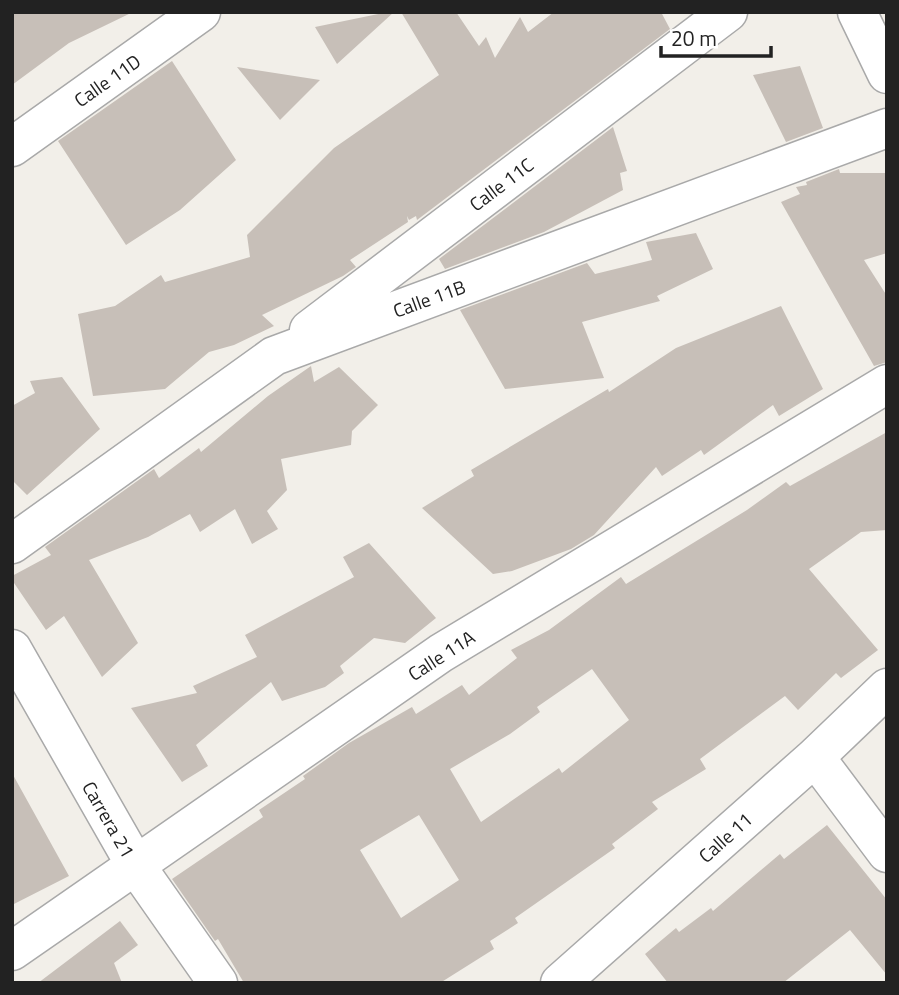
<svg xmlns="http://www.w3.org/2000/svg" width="899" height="995" viewBox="0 0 899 995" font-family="'Titillium Web',sans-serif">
<rect width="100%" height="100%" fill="#f2efe9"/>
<path fill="#c7bfb8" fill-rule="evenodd" d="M12,12h121l-64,31 -57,42z
M388,12h6l-57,52 -22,-37z
M401,12h55l23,34 7,-9 9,21 25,-41 8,15 26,-20h107l9,17 -253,191 -1,-4 -7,4 -2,-4 1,6 -58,38 6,7 -13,9 -81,39 12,11 -40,19 -25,7 -44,37 -72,7 -15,-82 37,-8 46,-31 4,7 85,-25 -3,-22 87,-87 105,-73z
M172,61l64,99 -56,50 -54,35 -68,-104z
M800,66l23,62 -37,14 -33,-67z
M237,67l83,13 -40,40z
M613,127l14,44 -7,2 3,17 -79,42 -99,37 -6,-10z
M839,169l1,4h47v80l-23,7 23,36v66l-13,4 -93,-164 19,-8 -4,-7 11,-2 -1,-3z
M696,233l17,36 -56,27 3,5 -78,21 22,56 -99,11 -45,-79 127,-47 8,11 57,-14 -6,-18z
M781,306l42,83 -44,27 -6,-11 -69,50 -3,-5 -39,26 -6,-9 -62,68 -23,14 -59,22 -19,3 -71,-66 52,-32 -3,-6 137,-81 1,3 67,-44z
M311,366l3,16 25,-15 39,38 -26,26 -1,14 -70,14 6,31 -20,21 11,18 -26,15 -17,-35 -35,23 -10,-18 -42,23 -59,23 49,83 -36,34 -38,-61 -18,14 -34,-50v-4l39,-21 -6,-8 109,-78 5,9 40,-30 2,4 67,-56z
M62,377l38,52 -73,66 -15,-15v-74l23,-13 -5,-12z
M887,432v98l-26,2 -52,37 69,81 -37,28 -5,-5 -38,37 -13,-14 -85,63 6,10 -54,33 6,7 -46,35 3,4 -100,70 3,5 -28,18 4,8 -54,34h-196l-26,-44 -3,2 -43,-62 91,-62 -4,-7 46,-31 -2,-3 46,-33 63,-36 4,7 46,-29 7,10 48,-37 -6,-8 38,-20 72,-53 5,7 121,-74 39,-28 4,4zM592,669l37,51 -67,53 -3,-5 -78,54 -31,-53 60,-35 30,-22 -3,-5zM419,815l40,65 -58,38 -41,-68z
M369,543l67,75 -31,25 -31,-5 -34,28 4,7 -19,14 -43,14 -11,-19 -75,63 12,21 -26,16 -51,-74 66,-15 -4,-7 64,-29 -12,-22 109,-58 -11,-20z
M12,773l57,103 -57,29z
M827,825l60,75v75l-37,-45 -67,53h-115l-23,-29 31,-26 3,4 32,-24 2,3 67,-57 4,5z
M120,921l18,24 -24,18 8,20h-84z"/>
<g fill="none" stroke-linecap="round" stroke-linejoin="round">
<g stroke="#a9a9a9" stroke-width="41">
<path id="minor" d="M857,12l30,62
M12,147l189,-135
M309,330l419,-318
M12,544l262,-188 613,-228
M12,649l124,217 82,117
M815,757l72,96
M12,951l429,-298 446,-269
M560,983l255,-226 72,-69"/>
</g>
<use href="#minor" stroke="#fff" stroke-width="38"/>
</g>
<g text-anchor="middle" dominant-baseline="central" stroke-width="5" stroke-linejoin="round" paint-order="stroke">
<g font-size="19" fill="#222" stroke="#fff">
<text transform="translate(107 80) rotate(-35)">Calle 11D</text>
<text transform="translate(501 184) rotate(-37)">Calle 11C</text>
<text transform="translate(429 298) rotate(-20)">Calle 11B</text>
<text transform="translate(441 655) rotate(-33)">Calle 11A</text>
<text transform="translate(109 819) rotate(60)">Carrera 21</text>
<text transform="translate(725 837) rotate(-42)">Calle 11</text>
</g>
</g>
<rect width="899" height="995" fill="none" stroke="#222222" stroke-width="28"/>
<path d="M661 46v10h110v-10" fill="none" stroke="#222222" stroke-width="3.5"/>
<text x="671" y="46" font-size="21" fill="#222222" stroke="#ffffff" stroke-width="5" paint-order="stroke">20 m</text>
</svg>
